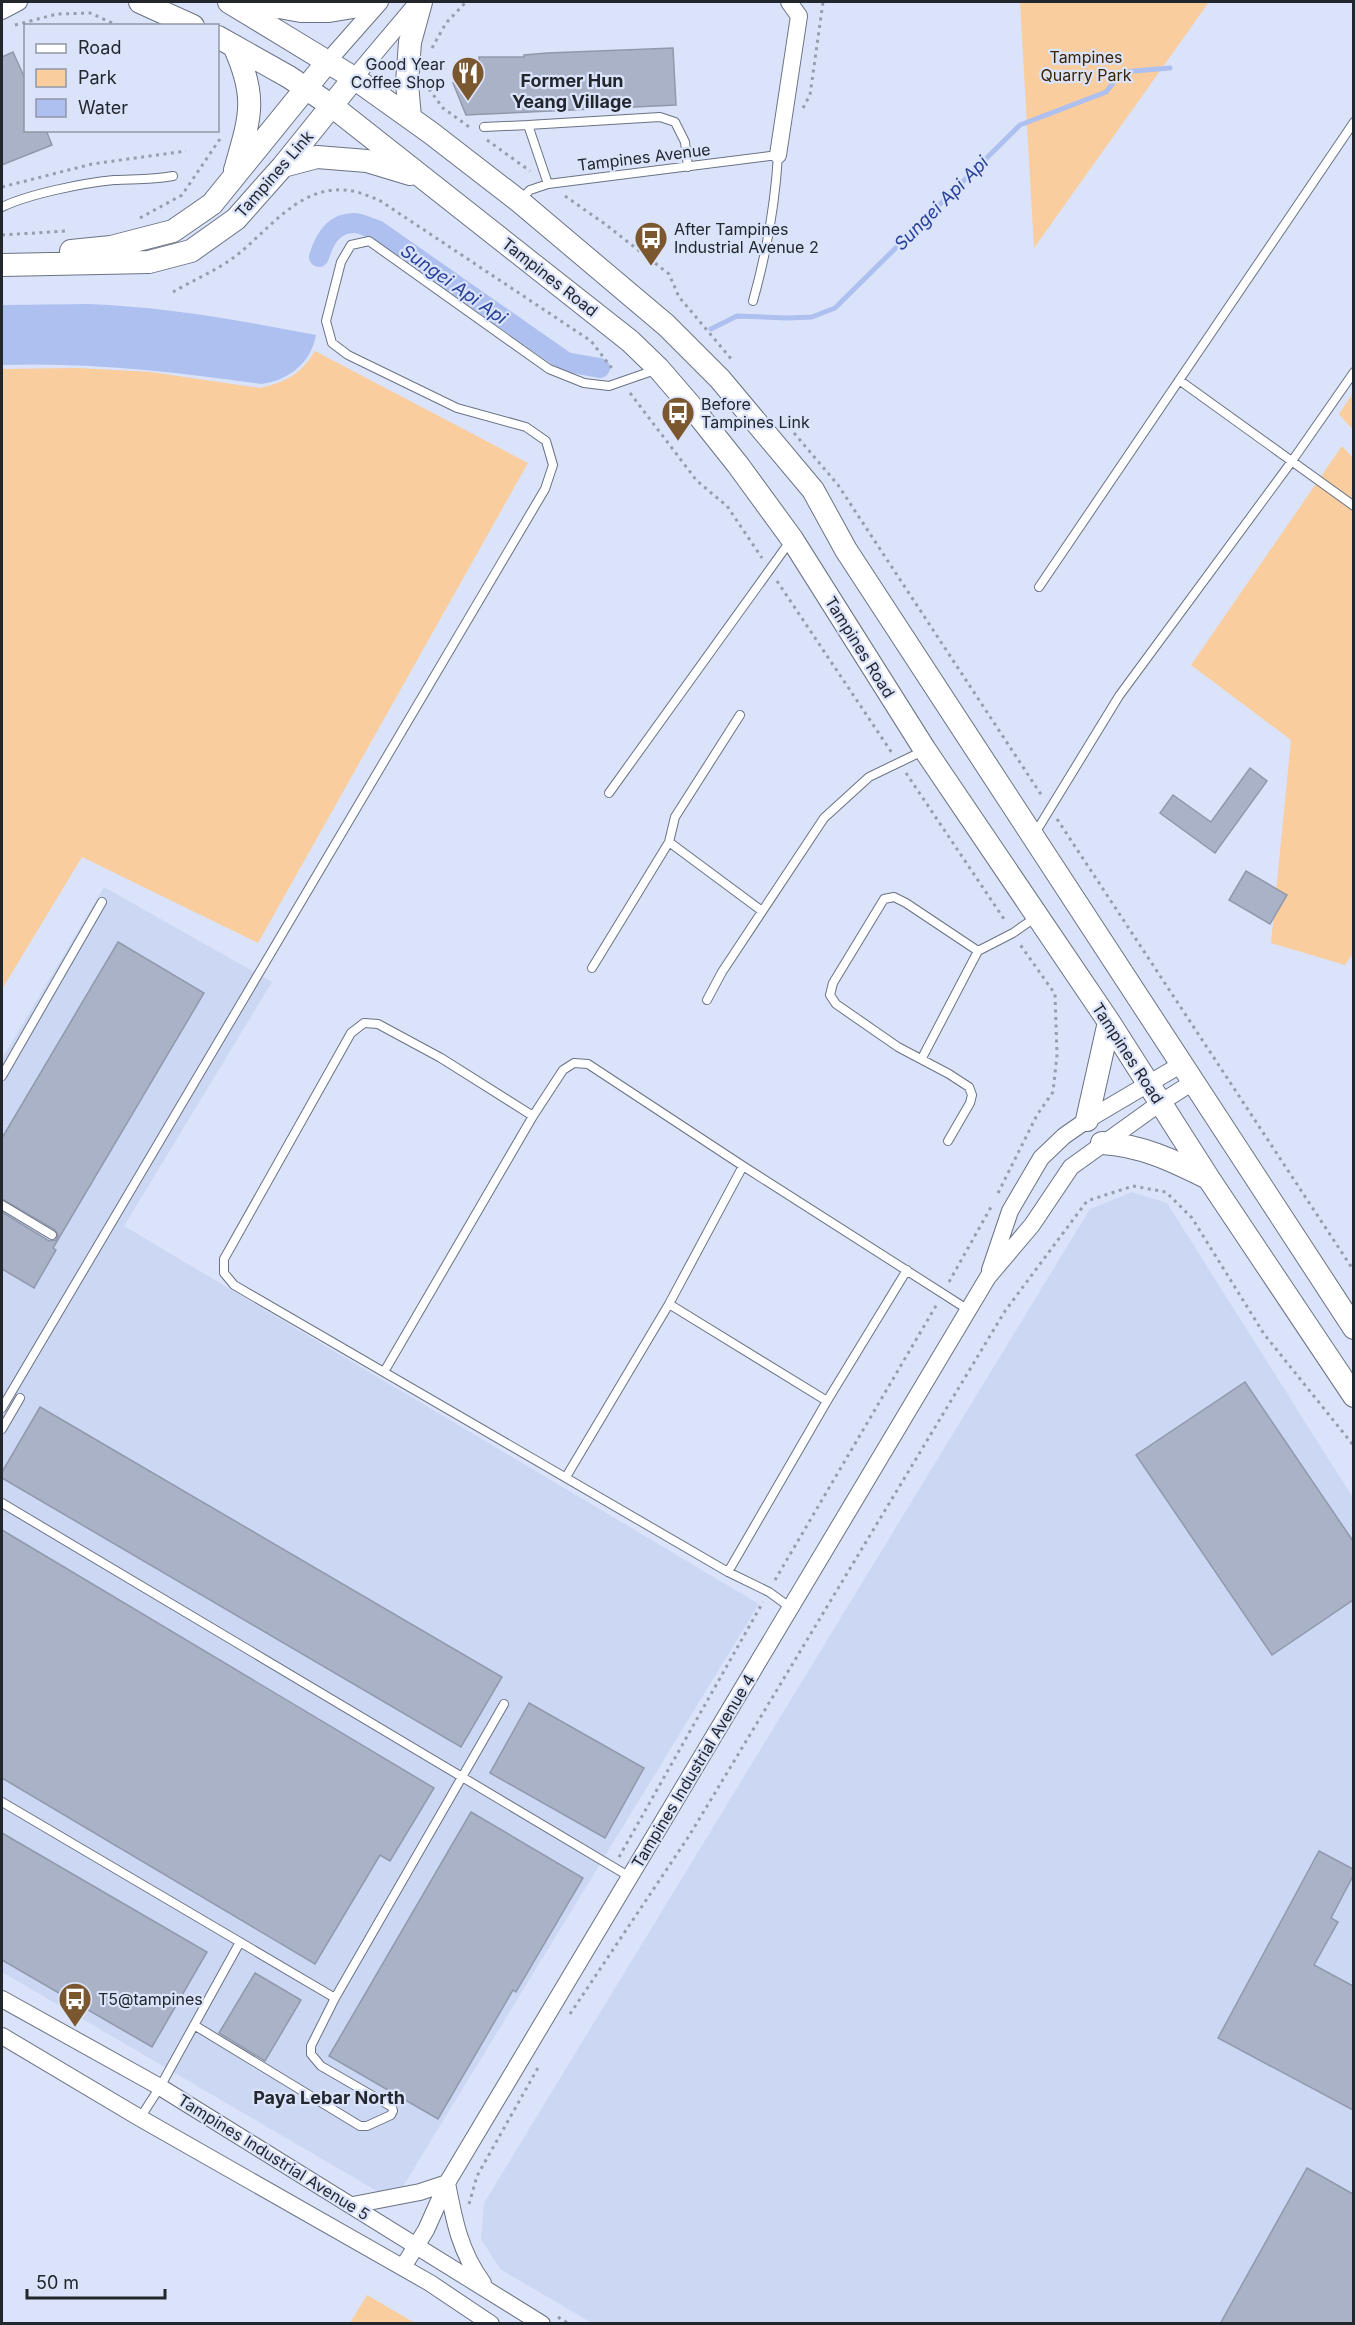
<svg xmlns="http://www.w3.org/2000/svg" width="1355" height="2325" viewBox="0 0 1355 2325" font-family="Inter,sans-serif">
<rect width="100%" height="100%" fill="#dae3f9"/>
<path fill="#ccd7f3" d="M104,887l168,95 -148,244 635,378 -365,597 -392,-229v-913z
M1132,1192l35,11 186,295v825h-761l-92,-54 -19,-30 3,-36 606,-994z"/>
<path fill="#f9cd9d" d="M1020,2h189l-175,246z
M315,351l213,112 -270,480 -176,-86 -80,132v-620l76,-1 73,4 109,16c26,-6 41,-14 55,-37z
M1353,393v37l-14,-16z
M1342,446l12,13v493l-9,13 -74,-22 20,-203 -100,-75z
M367,2295l48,28h-65z"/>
<path fill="#adc0f0" d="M88,304c78,3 151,16 228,31 -5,28 -27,45 -54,49 -87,-12 -172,-22 -260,-19v-60z"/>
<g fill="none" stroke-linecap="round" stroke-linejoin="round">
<path stroke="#adc0f0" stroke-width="5" d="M711,329l26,-13 50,2 25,-1 23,-9 185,-183 86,-33 16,-20 48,-4"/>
<path stroke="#adc0f0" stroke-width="20" d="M319,257c5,-17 14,-34 35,-34 7,0 16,5 23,7l189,132 34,6"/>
</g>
<path fill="#aab2c7" stroke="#9099ac" stroke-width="1.5" d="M673,48l3,57 -210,10 -13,-32 27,-1 -1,-25h45v-2l23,-2z
M13,52l13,29v49h20l6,15 -50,20v-108z
M1250,768l17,13 -52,72 -55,-40 13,-18 38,27z
M1246,871l41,24 -17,29 -41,-24z
M118,942l86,51 -151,255 3,2 -22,38 -32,-19v-57l47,29 7,-1 2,-5 -3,-5 -53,-31v-61z
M1245,1382l108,159v59l-81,55 -136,-200z
M40,1407l462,270 -41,70 -459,-269v-6z
M2,1530l432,258 -44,73 -10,-6 -65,109 -313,-186z
M529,1703l115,65 -39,70 -115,-65z
M471,1812l112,66 -67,114 -3,-2 -75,129 -109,-63z
M2,1833l205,119 -55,95 -150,-87z
M1319,1851l34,18v7l-22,42 7,4 -24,43 39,21v124l-135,-72z
M255,1973l46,27 -36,61 -46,-28z
M1307,2168l46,26v130h-133z"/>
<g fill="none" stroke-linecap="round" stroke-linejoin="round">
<g stroke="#6a7284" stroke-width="10">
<path id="lane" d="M484,127l44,-2
M548,184l-20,-59 132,-8 15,5 10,20 3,25
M520,200l10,-10 18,-6 230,-29c-3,52 -11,96 -25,146
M2,207c27,-13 81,-24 112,-27 20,-1 39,0 59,-4
M1179,380l175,126
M1039,587l315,-465
M740,715l-65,102 -6,25 93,69
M609,793l182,-253
M1034,835l85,-139 173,-235 62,-89
M592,968l77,-126
M707,1000l15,-28 102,-154 45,-41 56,-27
M922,1058l56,-107 35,-18 23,-16
M2,1076l100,-174
M533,1116l-92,-58 -63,-34 -14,-1 -13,10 -127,226v14l10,12 494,287 41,20 22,16
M948,1141l22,-38 2,-8 -3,-8 -20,-13 -51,-27 -62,-43 -6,-9 3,-12 51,-84 10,-2 12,6 72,48
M2,1205l50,30
M669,1304l158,97
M384,1372l149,-256 30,-46 11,-7 14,1 155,102 224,143
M2,1408l543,-919 8,-24 -7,-24 -20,-14 -69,-19 -109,-53 -16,-12 -6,-22 15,-59 10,-17 18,-4 180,128 35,14 25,3 46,-16
M2,1429l18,-31
M566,1477l103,-173 74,-138
M2,1503l628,374
M728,1572l99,-171 80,-131
M2,1802l333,196
M194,2025l166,101h7l24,-11 2,-4 -1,-4 -71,-41 -10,-12v-8l24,-48 169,-294
M140,2118l20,-31 80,-145"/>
</g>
<g stroke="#6a7284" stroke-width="18">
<path id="street" d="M2,11l17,-9
M328,61l52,-59
M354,78l64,-76
M778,155l21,-139 -10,-14
M990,1270l20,-59 31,-53 23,-22 23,-16 95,-56
M2,1999l158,88 382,237
M2,2036l138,82 290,165 61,41
M447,2183c7,37 13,69 36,100
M353,2205l67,-13 27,-9
M403,2267l23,-37 21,-47 541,-906 44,-52 39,-58 89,-64 33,-21"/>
</g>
<g stroke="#6a7284" stroke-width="24">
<path id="secondary" d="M140,2l53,24
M229,2l125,76 77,55 88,68 147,124 54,54 93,111 33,60 508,778
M245,10l34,-3 22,4h28l30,-5 11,-4
M218,37l71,40 43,29 298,235 29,28 32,37 47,59 54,74 133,211 184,272 100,157 145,217
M234,46c24,53 16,71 1,124
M410,118l-3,-35 3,-41 11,-40
M283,166l34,-9 50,4 43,13
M71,251l40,-4 62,-16 39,-27 116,-143
M2,265l147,-3 42,-11 45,-32 47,-53 71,-88
M1087,1120l22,-98
M1102,1143c39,2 72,18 106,35"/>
</g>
<path stroke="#969eae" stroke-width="3" stroke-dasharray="3 4.5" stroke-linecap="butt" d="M15,25l42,-11 33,-1 29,13
M432,48l14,-25 20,-21
M429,89l14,19 29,21
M803,108l7,-13 13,-93
M487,140l43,31
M2,187l90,-23 94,-13
M565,196l40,28 64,50 10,23 54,64
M140,218l42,-23 40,-59
M2,235l64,-4
M173,292c20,-12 45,-22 64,-37 35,-28 65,-73 116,-64 9,2 18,6 26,9l212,141 23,30
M630,393l67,88 30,25 35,52
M794,433l44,52 204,311
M777,581l115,172
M906,773l100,149
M1057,819l297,452
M998,1193l39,-78 16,-23 4,-37 -2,-61 -36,-51
M949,1282l42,-75
M775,1580l162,-276
M619,1857l144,-255
M570,2014l119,-178 316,-525 82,-110 46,-15 33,6 26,26 72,116 90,112
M469,2204l8,-28 62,-110
M558,2317l11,7"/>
<use href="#lane" stroke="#fff" stroke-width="8"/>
<use href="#street" stroke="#fff" stroke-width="16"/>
<use href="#secondary" stroke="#fff" stroke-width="22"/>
</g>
<defs>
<g id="restaurant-pin" transform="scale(1.725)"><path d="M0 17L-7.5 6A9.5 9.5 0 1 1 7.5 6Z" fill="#7a572f" stroke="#dae3f9"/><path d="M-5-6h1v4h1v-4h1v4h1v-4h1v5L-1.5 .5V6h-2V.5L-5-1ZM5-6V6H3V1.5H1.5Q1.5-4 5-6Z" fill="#fff"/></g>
<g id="bus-pin" transform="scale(1.725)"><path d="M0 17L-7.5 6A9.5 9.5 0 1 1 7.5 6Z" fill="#7a572f" stroke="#dae3f9"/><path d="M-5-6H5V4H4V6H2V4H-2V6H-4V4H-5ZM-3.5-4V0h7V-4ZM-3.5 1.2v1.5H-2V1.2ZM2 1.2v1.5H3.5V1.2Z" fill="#fff"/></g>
</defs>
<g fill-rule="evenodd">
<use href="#restaurant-pin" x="468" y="73"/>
<use href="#bus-pin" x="651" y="238"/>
<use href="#bus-pin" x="678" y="413"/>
<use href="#bus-pin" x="75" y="1999"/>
</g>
<g text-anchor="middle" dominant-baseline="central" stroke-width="4.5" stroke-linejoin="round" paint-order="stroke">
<g font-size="16" fill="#3d2403" stroke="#dae3f9">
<text x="1086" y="57">Tampines<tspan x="1086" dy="18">Quarry Park</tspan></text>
</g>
<g font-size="16" fill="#22262d" stroke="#dae3f9" text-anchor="start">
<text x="445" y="64" text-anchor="end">Good Year<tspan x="445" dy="18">Coffee Shop</tspan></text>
<text x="674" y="229">After Tampines<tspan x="674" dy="18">Industrial Avenue 2</tspan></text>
<text x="701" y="404">Before<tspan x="701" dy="18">Tampines Link</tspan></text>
<text x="98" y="1999">T5@tampines</text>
</g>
<g font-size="16" fill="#22262d" stroke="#dae3f9">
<text transform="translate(644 157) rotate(-7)">Tampines Avenue</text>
<text transform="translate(274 174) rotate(-49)">Tampines Link</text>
<text transform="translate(550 277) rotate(38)">Tampines Road</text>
<text transform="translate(860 647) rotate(58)">Tampines Road</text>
<text transform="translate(1128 1053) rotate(57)">Tampines Road</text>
<text transform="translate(693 1771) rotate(-59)">Tampines Industrial Avenue 4</text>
<text transform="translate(274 2157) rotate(32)">Tampines Industrial Avenue 5</text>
</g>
<g font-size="18" font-weight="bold" fill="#22262d" stroke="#dae3f9">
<text x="572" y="80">Former Hun<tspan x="572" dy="21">Yeang Village</tspan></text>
<text x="329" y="2097">Paya Lebar North</text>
</g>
<g font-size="18" font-style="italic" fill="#274099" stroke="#dae3f9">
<text transform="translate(941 203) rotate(-45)">Sungei Api Api</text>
<text transform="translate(454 284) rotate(35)">Sungei Api Api</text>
</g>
</g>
<rect width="1355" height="2325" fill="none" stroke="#22262d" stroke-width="6"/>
<rect x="24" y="24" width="195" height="108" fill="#dae3f9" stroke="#9097a7" stroke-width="1.5"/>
<rect x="36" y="44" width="30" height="9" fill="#ffffff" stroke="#9097a7" stroke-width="1.5"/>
<text x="78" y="54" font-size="18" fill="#22262d">Road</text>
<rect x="36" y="69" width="30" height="18" fill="#f9cd9d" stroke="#9097a7" stroke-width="1.5"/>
<text x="78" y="84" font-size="18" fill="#22262d">Park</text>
<rect x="36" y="99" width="30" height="18" fill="#adc0f0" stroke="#9097a7" stroke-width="1.5"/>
<text x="78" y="114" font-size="18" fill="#22262d">Water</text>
<path d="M27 2289v9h138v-9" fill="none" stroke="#22262d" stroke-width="3"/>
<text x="36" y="2289" font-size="18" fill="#22262d" stroke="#dae3f9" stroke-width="4.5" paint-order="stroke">50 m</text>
</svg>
